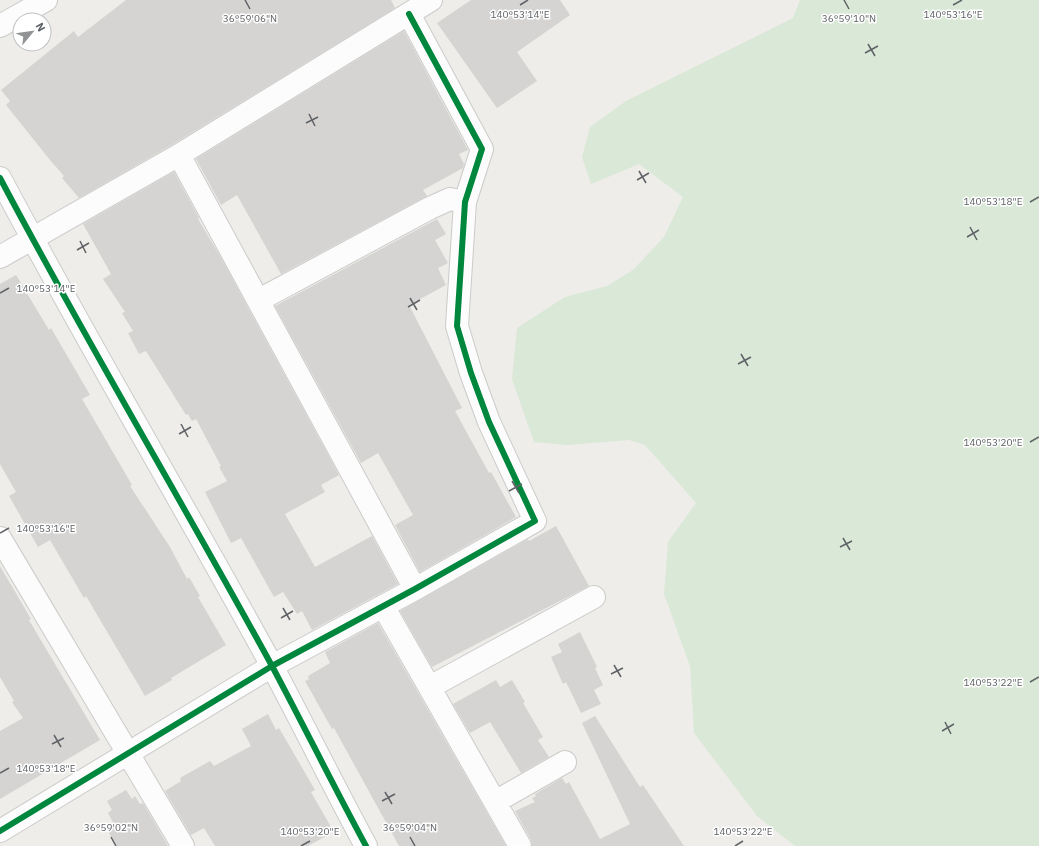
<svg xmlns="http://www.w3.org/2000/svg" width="1039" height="846" viewBox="0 0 1039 846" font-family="'IBM Plex Sans',sans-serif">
<rect width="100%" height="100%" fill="#eeede9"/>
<path fill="#d9e8d7" d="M800,0h239v846h-244l-38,-30 -63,-83 -4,-67 -26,-72 4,-52 28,-39 -51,-58 -16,-5 -62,5 -33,-3 -22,-63 5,-51 48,-31 42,-11 26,-16 31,-33 19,-40 -44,-33 -48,20 -9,-27 8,-30 36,-26 167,-83z"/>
<path fill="#d5d4d2" d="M126,0h265l4,8 -222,136 -94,54 -17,-20 2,-2 -14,-16 -44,-55 4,-4 -9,-11 73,-59 4,6z
M471,0h89l10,15 -53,37 20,29 -40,27 -60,-85z
M404,31l64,119 -9,4 5,10 -1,4 -40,22 4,6 -146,78 -44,-79 -16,10 -25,-46z
M174,172l25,46 -1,1 22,37 119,219 -18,10 4,7 -40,22 30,53 57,-31 26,48 -86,46 -10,-19 -5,3 -14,-22 -9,5 -33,-59 -10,5 -26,-51 22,-11 -8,-14 2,-1 -25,-47 -4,2 -4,-7 -2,1 -40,-64 -7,3 -11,-21 5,-2 -11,-18 3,-1 -22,-33 8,-5 -28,-50z
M437,219l9,15 -11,6 13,23 -10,5 8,17 -37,20 53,103 -7,3 34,62 2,-1 25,45 -96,55 -25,-47 18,-10 -35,-62 -17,10 -86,-157z
M16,275l33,55 2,-2 39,67 -8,4 50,86 -2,1 40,61 17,32 2,-2 11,19 -2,1 28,48 -55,33 1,2 -27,16 -59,-100 -2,2 -34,-58 -12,7 -29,-51 7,-4 -16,-28v-180z
M556,526l33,60 -157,81 -32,-56 128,-72 1,2z
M0,566l31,53 -2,1 71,120 -100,59v-68l23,-13 -11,-16 2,-1 -14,-24z
M378,623l128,223h-107l-65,-118 -2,1 -27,-48 4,-2 -1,-3 22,-13 -5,-11z
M580,632l17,35 -2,1 8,17 -9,5 7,14 -20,9 -15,-31 -3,2 -12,-27 11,-5 -4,-8z
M496,680l4,7 12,-7 13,22 -2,1 20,34 -5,3 11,17 -28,16 -31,-51 -20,11 -17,-29z
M268,714l8,16 3,-2 36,62 -4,2 20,35 -6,2 3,6 -20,11h-93l-11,-18 -13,7 -26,-44 16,-10 -1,-3 30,-17 4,5 37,-20 -9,-17z
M595,716l45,71 3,-2 41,61h-152l-1,-6 -16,-29 20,-9 -3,-4 4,-2 -1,-2 27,-16 4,6 3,-2 31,57 30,-15 -48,-101z
M126,790l6,9 3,-3 5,8 3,-1 25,43h-51l-10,-16 8,-4 -7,-13 4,-3 -5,-9z"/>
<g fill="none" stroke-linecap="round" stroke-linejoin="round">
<g stroke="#cbcbca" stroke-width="24">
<path id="minor" d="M0,26l46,-26
M179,155l236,434
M0,178c87,165 183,325 272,488 32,60 62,121 94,180
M0,257l179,-102 252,-155
M259,300l171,-92 20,-9 15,3
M0,538l183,308
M383,606l137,240
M430,687l164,-90
M495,802l70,-40
M0,831l272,-165 143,-77 120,-68 -46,-99 -18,-49 -14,-47 8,-124 17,-53 -73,-135"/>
</g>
<use href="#minor" stroke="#fcfcfc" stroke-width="22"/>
<g stroke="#fff" stroke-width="8">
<path id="cycleway" d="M0,178c87,165 183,325 272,488 32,60 62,121 94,180
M0,831l272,-165 143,-77 120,-68 -46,-99 -18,-49 -14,-47 8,-124 17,-53 -73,-135"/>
</g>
<use href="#cycleway" stroke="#00873e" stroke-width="6"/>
</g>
<path fill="none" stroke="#5f6266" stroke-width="1.5" d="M245,0l5,9M844,0l5,9M520,5l8,-5M953,5l9,-5M868,44l7,12M865,53l13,-7M309,114l6,12M306,123l12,-6M639,171l7,12M637,180l12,-7M1030,202l9,-5M970,227l7,13M967,237l12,-7M80,241l6,12M77,250l12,-7M0,293l9,-5M410,298l7,12M408,307l12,-7M741,354l7,12M738,364l13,-7M181,424l7,13M179,434l12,-7M1030,442l9,-5M512,481l7,12M509,491l13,-7M0,533l9,-5M843,538l7,12M840,547l12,-6M283,608l7,12M281,618l12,-7M614,665l7,12M611,674l12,-6M1030,682l9,-5M945,722l6,12M942,731l12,-7M54,735l7,12M52,744l12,-6M0,773l9,-5M385,792l7,12M382,801l13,-7M111,837l5,9M410,837l5,9M301,846l9,-5M735,846l8,-5"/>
<g font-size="10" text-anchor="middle" fill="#5f6266" stroke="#fff" stroke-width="3" stroke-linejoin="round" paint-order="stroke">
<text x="520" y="18">140°53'14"E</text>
<text x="953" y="18">140°53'16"E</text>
<text x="250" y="22">36°59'06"N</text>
<text x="849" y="22">36°59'10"N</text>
<text x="993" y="205">140°53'18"E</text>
<text x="46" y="292">140°53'14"E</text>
<text x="993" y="446">140°53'20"E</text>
<text x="46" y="532">140°53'16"E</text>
<text x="993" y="686">140°53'22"E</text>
<text x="46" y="772">140°53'18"E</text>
<text x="111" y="831">36°59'02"N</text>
<text x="410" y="831">36°59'04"N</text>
<text x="310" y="835">140°53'20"E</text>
<text x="743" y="835">140°53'22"E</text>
</g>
<g transform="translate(32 32) rotate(61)"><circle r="19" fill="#ffffff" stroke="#bfc0c2"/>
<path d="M0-3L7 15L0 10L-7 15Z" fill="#919394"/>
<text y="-6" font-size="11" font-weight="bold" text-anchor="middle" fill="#5f6266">N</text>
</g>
</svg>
